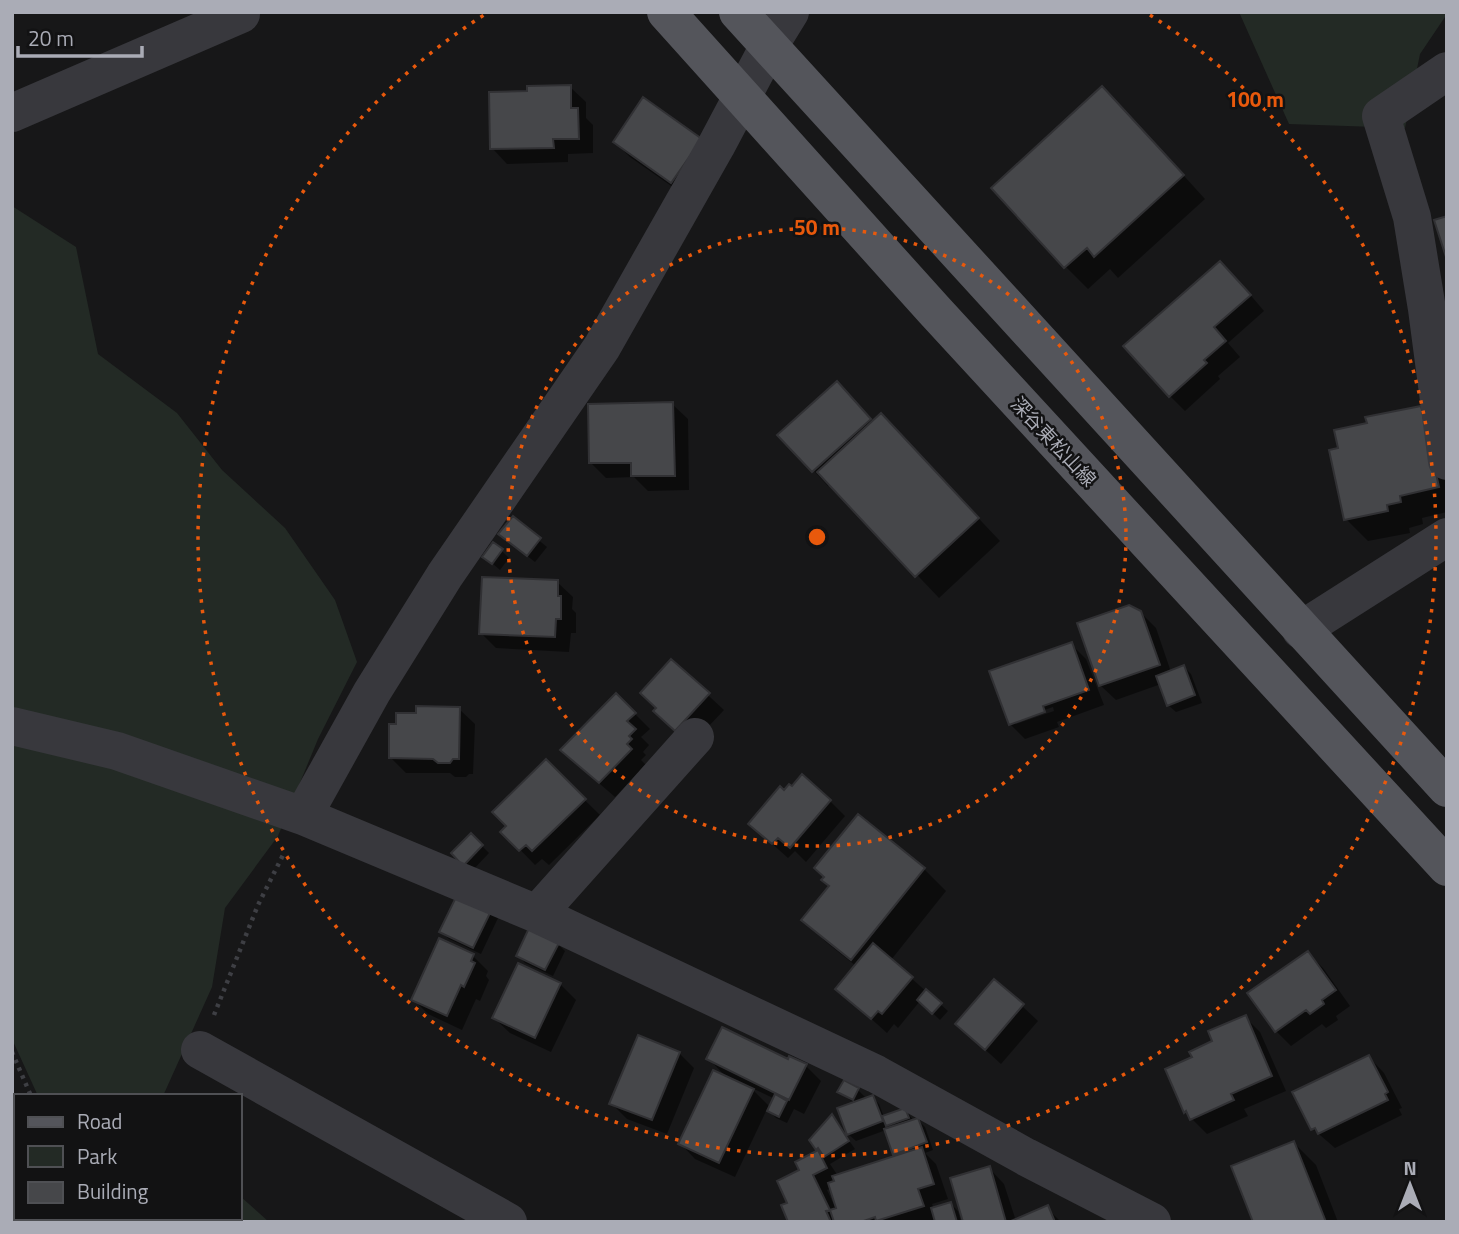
<svg xmlns="http://www.w3.org/2000/svg" width="1459" height="1234" viewBox="0 0 1459 1234" font-family="'Titillium Web','Noto Sans JP',sans-serif">
<rect width="100%" height="100%" fill="#171718"/>
<path fill="#232a25" d="M1239,12h208v2l-27,40 -15,74 -116,-4z
M12,206l64,41 22,107 79,59 45,57 63,58 50,72 22,62 -39,77 -40,97 -53,72 -13,79 -49,109h-125l-26,-57z
M16,1144v74h224v-22l29,26h-257v-76z"/>
<path fill="#0007" fill-rule="evenodd" d="M570,87l16,15v16l7,7v28l-25,1v8l-61,2 -15,-16 37,-55z
M1125,111l80,88 -87,79 -8,-9 -22,20 -22,-22z
M701,140l-14,57 -57,-40 -15,-15z
M1236,278l28,33 -36,32 12,14 -22,19 2,3 -35,32 -15,-15z
M852,399l21,23 8,-7 119,126 -61,57 -108,-114 -3,2 -48,-51z
M672,404l16,15 1,71 -41,1 -14,-14 -28,1 -15,-15z
M1447,449v63l-25,6 1,6 -14,4 1,5 -42,8 -22,-22z
M513,519l34,28 -12,15 -27,-21z
M502,551l7,7 -9,12 -15,-13z
M557,582l16,15 -1,12 4,4v20h-5l-2,19 -73,-4 -15,-15z
M1140,612l16,16 15,44 13,-5 7,7 11,29 -26,9 -8,-7 -7,-21 -45,16 -16,-15z
M1071,644l15,15 18,46 -47,17 2,5 -34,12 -15,-15zM1053,707l1,4 -38,13v-4z
M671,661l53,49 -33,35 -21,-19z
M616,695l34,34 -9,8 8,8 -6,7 3,3 -5,5 5,5 -31,32 -37,-32z
M459,709l16,15 -2,50h-4l-3,3h-11l-5,-4h-44l-16,-16z
M546,762l54,53 -51,50 -7,-6 -7,6 -32,-33z
M785,793l45,8 15,15 -39,46 -11,-11 -7,7 -38,-34z
M471,835l18,18 -18,19 -18,-19z
M924,869l22,22 -55,69 57,51 -8,9 -20,-19 -22,27 -4,-4 -7,9 -50,-45 19,-22 -30,-24 -22,-22z
M491,910l7,8 -17,36 -32,-15 -8,-7z
M558,944l7,7 -12,25 -28,-13 -7,-8z
M1308,953l15,15 27,38 -14,10 2,4 -12,8 -4,-4 -31,22 -15,-15z
M473,956l15,15 -2,5 3,4 -9,21 -4,-2 -14,31 -34,-16 -15,-15z
M519,965l41,19 16,16 -25,52 -41,-19 -16,-15z
M1022,1006l16,15 -37,43 -44,-40z
M1245,1017l15,15 26,59 -42,18 4,7 -41,18 -22,-22 29,-70z
M679,1053l15,15 -27,66 -40,-15 -16,-16z
M1369,1057l15,16 18,35 -3,1 3,6 -67,33 -22,-19z
M709,1059l80,3 17,4 15,15 -17,33 -10,-5 -7,14 -11,-5 -9,-9 -32,68 -40,-18 -15,-16 47,-65zM752,1088l23,11 -5,8 -18,-18z
M858,1090l7,7 -1,3 8,-3 7,7 5,13 21,-7 9,11 4,-1 7,7 8,23 -8,3 11,11 12,35 -16,5 2,5 17,-5 7,7 3,11h-171l11,-51 -4,-9 23,-11 -3,-2 15,-32 23,32 -25,15 8,12 59,-19 -11,-27 -30,11 -8,-7 6,-31 -15,-11zM831,1188l7,20 -2,1 -9,-19z
M1294,1143l22,22 22,57h-83z
M989,1168l15,16 12,37 31,-13 14,14h-96z"/>
<path fill="#46474a" stroke="#313134" stroke-width="2" d="M571,85v23h7l1,31h-26l1,9 -64,1 -1,-57 38,-1v-5z
M1102,86l82,89 -90,82 -7,-9 -23,20 -73,-80z
M643,97l59,42 -31,44 -58,-41z
M1447,216v44l-13,-40z
M1220,261l31,34 -37,32 12,14 -22,19 3,3 -38,34 -46,-51z
M837,381l34,38 -59,53 -35,-37z
M673,402l2,74h-44v-13h-42l-1,-59z
M1421,406l18,81 -39,9 1,6 -14,3 1,6 -44,9 -15,-70 9,-2 -4,-18 33,-7 -2,-6z
M881,413l98,105 -64,59 -98,-105z
M513,516l28,22 -14,18 -29,-22z
M493,542l10,7 -11,15 -10,-7z
M482,577l76,3v16h3v23h-5l-1,18 -76,-3z
M1129,605l12,6 19,54 -61,21 -22,-63z
M1072,642l17,48 -46,16 2,6 -36,13 -20,-54z
M671,659l39,34 -35,38 -22,-20 3,-3 -16,-15z
M1184,665l11,30 -28,11 -11,-30z
M616,693l20,20 -9,8 9,8 -7,7 3,3 -5,5 5,5 -33,34 -39,-33z
M416,706l44,1 -1,52h-6l-3,4h-12l-5,-4 -44,-1v-34h7v-11h20z
M546,759l40,40 -54,52 -6,-6 -7,6 -19,-19 6,-6 -14,-14z
M802,774l29,26 -41,48 -12,-10 -6,6 -24,-20 32,-38 4,4 5,-6 3,2z
M858,814l67,54 -74,92 -50,-40 28,-34 -8,-6 3,-3 -10,-9z
M471,833l12,12 -20,21 -12,-13z
M458,893l34,16 -19,39 -34,-16z
M529,928l30,15 -14,27 -29,-14z
M439,938l35,16 -3,7 4,2 -11,24 -3,-2 -14,31 -36,-16z
M873,943l40,34 -31,37 -4,-3 -7,8 -36,-30z
M1308,951l28,39 -14,10 2,4 -14,10 -4,-4 -31,22 -28,-39z
M518,963l43,20 -26,55 -43,-20z
M994,979l30,25 -39,46 -30,-26z
M926,989l16,14 -10,11 -15,-14z
M1246,1015l26,61 -41,18 3,6 -44,20 -4,-9 -2,2 -19,-44 27,-12 -3,-5 23,-11 -4,-10z
M722,1027l66,32 1,-3 18,8 -18,36 -83,-41z
M638,1035l42,17 -28,68 -43,-16z
M1369,1055l19,37 -3,2 3,6 -70,34 -3,-6 -4,2 -19,-38z
M713,1070l41,19 -35,74 -41,-19z
M844,1080l15,8 -6,12 -16,-8z
M775,1094l12,7 -8,16 -12,-6z
M873,1095l10,26 -36,14 -10,-27z
M905,1108l4,10 -23,8 -4,-10z
M832,1114l17,27 -25,16 -6,-9 -2,2 -7,-10z
M918,1118l9,24 -34,13 -9,-26z
M1294,1141l32,81h-73l-22,-56z
M922,1147l12,37 -16,5 6,17 -48,15 -1,-4 -14,5h-27l-4,-12 6,-2 -8,-25 6,-2 -2,-5z
M818,1150l9,18 -14,7 17,35 -4,1 5,11h-43l-7,-17 6,-2 -10,-22 22,-11 -4,-8z
M990,1166l16,56h-43l-13,-44z
M951,1202l6,20h-22l-4,-14z
M1048,1205l7,17h-44v-1z"/>
<g fill="none" stroke-linecap="round" stroke-linejoin="round">
<path stroke="#3e3f44" stroke-width="4.5" stroke-dasharray="3.5 5" stroke-linecap="butt" d="M214,1015l44,-110 26,-52
M12,1052l19,44
M65,1218l1,4
M120,1222l2,-4"/>
<path stroke="#38383d" stroke-width="38" d="M1447,71l-66,45 31,101 15,92 20,152
M12,113l229,-99 -1,-2
M1301,630l146,-93
M12,726l105,25 186,65 234,98 339,160 150,83 126,65
M303,816l69,-124 73,-117 157,-228 114,-201 53,-100 21,-34
M537,914l158,-177
M200,1050l308,172"/>
<path stroke="#54555b" stroke-width="38" d="M666,12l268,298 513,557
M738,12l709,776"/>
</g>
<g fill="none" stroke="#e8590c" stroke-width="3.5" stroke-dasharray="3.5 7">
<circle cx="817" cy="537" r="309"/>
<path d="M1150 15A619 619 0 1 1 484 15"/>
</g>
<g text-anchor="middle" dominant-baseline="central" stroke-width="5" stroke-linejoin="round" paint-order="stroke">
<g font-size="19" fill="#aaacb6" stroke="#121213">
<text transform="translate(1054 441) rotate(47)">深谷東松山線</text>
</g>
</g>
<circle cx="817" cy="537" r="10" fill="#e8590c" stroke="#121213" stroke-width="3.5"/>
<g font-size="21" text-anchor="middle" font-weight="bold" fill="#e8590c" stroke="#121213" stroke-width="5" stroke-linejoin="round" paint-order="stroke">
<text x="1255" y="107">100 m</text>
<text x="817" y="235">50 m</text>
</g>
<rect width="1459" height="1234" fill="none" stroke="#aaacb6" stroke-width="28"/>
<rect x="14" y="1094" width="228" height="126" fill="#121213" stroke="#4f5054" stroke-width="2"/>
<rect x="28" y="1117" width="35" height="10" fill="#54555b" stroke="#4f5054" stroke-width="2"/>
<text x="77" y="1129" font-size="21" fill="#aaacb6">Road</text>
<rect x="28" y="1146" width="35" height="21" fill="#232a25" stroke="#4f5054" stroke-width="2"/>
<text x="77" y="1164" font-size="21" fill="#aaacb6">Park</text>
<rect x="28" y="1182" width="35" height="21" fill="#46474a" stroke="#4f5054" stroke-width="2"/>
<text x="77" y="1199" font-size="21" fill="#aaacb6">Building</text>
<g transform="translate(1410 1185)" stroke="#121213" stroke-width="5" paint-order="stroke">
<path d="M0-5L12 26L0 18L-12 26Z" fill="#aaacb6"/>
<text y="-10" font-size="19" font-weight="bold" text-anchor="middle" fill="#aaacb6">N</text>
</g>
<path d="M18 46v10h124v-10" fill="none" stroke="#aaacb6" stroke-width="3.5"/>
<text x="28" y="46" font-size="21" fill="#aaacb6" stroke="#121213" stroke-width="5" paint-order="stroke">20 m</text>
</svg>
